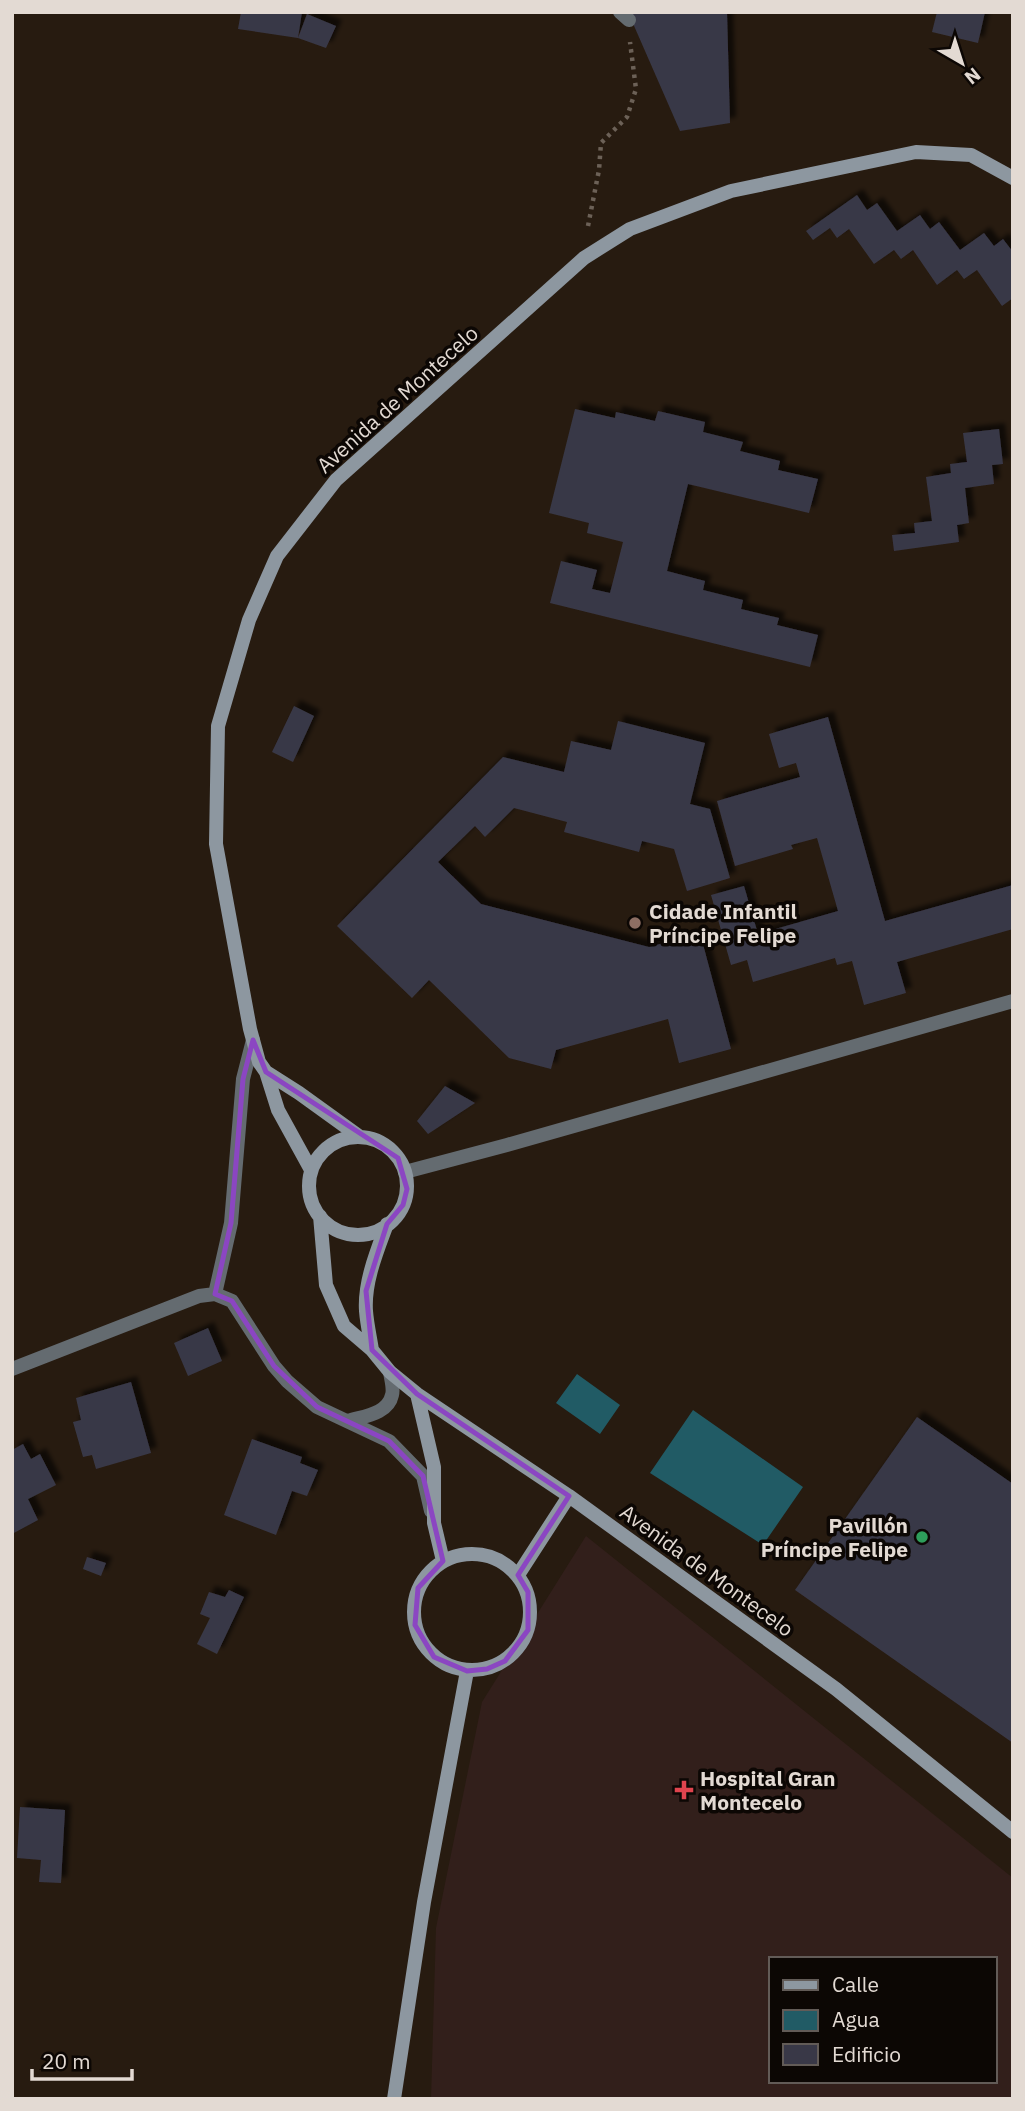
<svg xmlns="http://www.w3.org/2000/svg" width="1025" height="2111" viewBox="0 0 1025 2111" font-family="'IBM Plex Sans',sans-serif">
<defs>
<filter id="shadow"><feDropShadow dx="6" dy="-6" stdDeviation="2" flood-color="#0009"/></filter>
</defs>
<rect width="100%" height="100%" fill="#271b10"/>
<path fill="#321f1b" fill-rule="evenodd" d="M586,1536l427,342v221h-582l5,-171 46,-226zM771,1959h224v122h-224z"/>
<path fill="#215b65" d="M577,1374l43,31 -20,29 -44,-31z
M693,1410l110,77 -40,58 -113,-72z"/>
<path fill="#393847" filter="url(#shadow)" d="M241,12h61l-4,26 9,-24 29,12 -10,22 -28,-10 -60,-9z
M628,12h99l3,111 -50,8z
M937,12h48l-7,31 -46,-11z
M857,195l10,15 10,-7 20,28 23,-16 10,14 9,-7 21,28 24,-17 10,13 9,-7 10,13v46l-11,8 -25,-36 -13,9 -7,-9 -20,15 -24,-35 -12,9 -7,-9 -20,14 -25,-35 -12,9 -7,-10 -17,12 -7,-9z
M575,409l40,9 1,-6 39,9 3,-10 47,11 -2,10 40,10 -3,9 40,10 -2,9 40,9 -9,34 -121,-29 -21,87 38,10 -2,9 40,10 -2,9 38,9 -2,7 41,10 -8,32 -260,-64 11,-42 36,9 -5,19 18,4 13,-51 -36,-9 2,-10 -40,-10z
M999,429l4,35 -11,1 2,19 -29,4 4,35 -12,2 2,17 -65,9 -2,-16 23,-2 -1,-10 18,-2 -6,-44 25,-4 -1,-9 17,-2 -4,-29z
M294,706l20,10 -21,46 -21,-10z
M828,717l57,204 128,-36v44l-116,33 9,31 -42,12 -12,-44 -15,4 -2,-7 -82,24 -6,-22 -16,5 -20,-70 33,-9 14,48 80,-23 -21,-73 -26,7 2,4 -58,17 -18,-65 83,-24 -4,-14 -17,5 -10,-34z
M618,721l87,22 -15,61 20,5 20,69 -43,13 -13,-42 -32,-8 -3,11 -75,-20 3,-10 -53,-14 -29,29 -10,-11 -37,36 43,42 168,43 51,-14 31,116 -52,14 -11,-44 -112,31 -5,19 -42,-11 -80,-78 -17,18 -75,-72 166,-169 61,15 7,-31 40,9z
M445,1086l30,17 -47,31 -11,-13z
M208,1328l14,33 -34,15 -14,-33z
M131,1382l20,71 -55,16 -4,-14 -9,2 -10,-35 8,-2 -5,-22z
M917,1417l96,67v259l-218,-153z
M252,1439l50,18 -2,6 18,7 -11,26 -15,-5 -16,44 -52,-20z
M23,1444l8,15 9,-5 16,31 -28,14 10,21 -26,14v-84z
M87,1557l19,6 -5,13 -18,-7z
M229,1590l15,7 -27,57 -20,-10 13,-26 -10,-4 9,-22 16,5z
M20,1807l45,3 -4,73 -22,-1 2,-22 -24,-2z"/>
<g fill="none" stroke-linecap="round" stroke-linejoin="round">
<path stroke="#6c6157" stroke-width="4.5" stroke-dasharray="3.5 5" stroke-linecap="butt" d="M588,226l11,-56 2,-27 26,-26 9,-28 -6,-47"/>
<path stroke="#646b70" stroke-width="14" d="M620,12l9,8
M405,1172l102,-27 506,-144"/>
<path stroke="#646b70" stroke-width="14" d="M215,1294l16,-71 12,-144 10,-39
M12,1369l187,-73 16,-2 17,7 42,65 13,15 30,26 72,34 34,35 8,35
M348,1421c16,-5 40,-7 44,-26 2,-6 -1,-16 -2,-23"/>
<path stroke="#8d97a0" stroke-width="14" d="M266,1072l33,21 61,44
M309 1186a49 49 0 1 1 98 0a49 49 0 1 1-98 0Z
M311,1170l-33,-60 -12,-38 -7,-10 -9,-33 -34,-185 2,-118 31,-106 28,-64 59,-76 248,-222 46,-29 101,-38 185,-39 55,3 42,23
M320,1216l6,69 18,41 28,24 18,22 27,22 152,102 267,193 177,143
M372,1350c-2,-13 -5,-26 -6,-39 -2,-29 11,-60 21,-87
M417,1394l17,73v56l9,38
M414 1612a58 58 0 1 1 116 0a58 58 0 1 1-116 0Z
M518,1575l51,-79
M394,2099l30,-197 43,-231"/>
</g>
<path fill="none" stroke="#8b46c2" stroke-width="5" stroke-linejoin="round" d="M253,1040l13,32 132,86 9,31 -4,16 -16,19 -21,67 6,59 45,44 152,102 -51,79 10,17v38l-23,31 -18,8 -20,2 -33,-14 -19,-32 3,-37 25,-27 -20,-85 -34,-35 -72,-34 -43,-41 -42,-65 -17,-7 16,-71 12,-144z"/>
<circle fill="#8d6e63" stroke="#0c0704" stroke-width="2.5" cx="635" cy="923" r="7"/>
<circle fill="#2e9e5b" stroke="#0c0704" stroke-width="2.5" cx="922" cy="1537" r="7"/>
<path fill="#e0444e" stroke="#0c0704" stroke-width="2.5" d="M680.5 1779.5h7v7h7v7h-7v7h-7v-7h-7v-7h7z"/>
<g text-anchor="middle" dominant-baseline="central" stroke-width="7" stroke-linejoin="round" paint-order="stroke">
<g font-size="21" fill="#e3dad3" stroke="#0c0704">
<text transform="translate(397 399) rotate(-42)">Avenida de Montecelo</text>
<text transform="translate(707 1570) rotate(36)">Avenida de Montecelo</text>
</g>
<g font-size="21" font-weight="bold" fill="#e3dad3" stroke="#0c0704" text-anchor="start">
<text x="649" y="911">Cidade Infantil<tspan x="649" dy="24">Príncipe Felipe</tspan></text>
<text x="908" y="1525" text-anchor="end">Pavillón<tspan x="908" dy="24">Príncipe Felipe</tspan></text>
<text x="700" y="1778">Hospital Gran<tspan x="700" dy="24">Montecelo</tspan></text>
</g>
</g>
<rect width="1025" height="2111" fill="none" stroke="#e3dad3" stroke-width="28"/>
<rect x="769" y="1957" width="228" height="126" fill="#0c0704" stroke="#625b57" stroke-width="2"/>
<rect x="783" y="1980" width="35" height="10" fill="#8d97a0" stroke="#625b57" stroke-width="2"/>
<text x="832" y="1992" font-size="21" fill="#e3dad3">Calle</text>
<rect x="783" y="2010" width="35" height="21" fill="#215b65" stroke="#625b57" stroke-width="2"/>
<text x="832" y="2027" font-size="21" fill="#e3dad3">Agua</text>
<rect x="783" y="2044" width="35" height="21" fill="#393847" stroke="#625b57" stroke-width="2"/>
<text x="832" y="2062" font-size="21" fill="#e3dad3">Edificio</text>
<g transform="translate(962 63) rotate(141)" stroke="#0c0704" stroke-width="5" paint-order="stroke">
<path d="M0-5L12 26L0 18L-12 26Z" fill="#e3dad3"/>
<text y="-10" font-size="19" font-weight="bold" text-anchor="middle" fill="#e3dad3">N</text>
</g>
<path d="M32 2069v10h100v-10" fill="none" stroke="#e3dad3" stroke-width="3.5"/>
<text x="42" y="2069" font-size="21" fill="#e3dad3" stroke="#0c0704" stroke-width="5" paint-order="stroke">20 m</text>
</svg>
